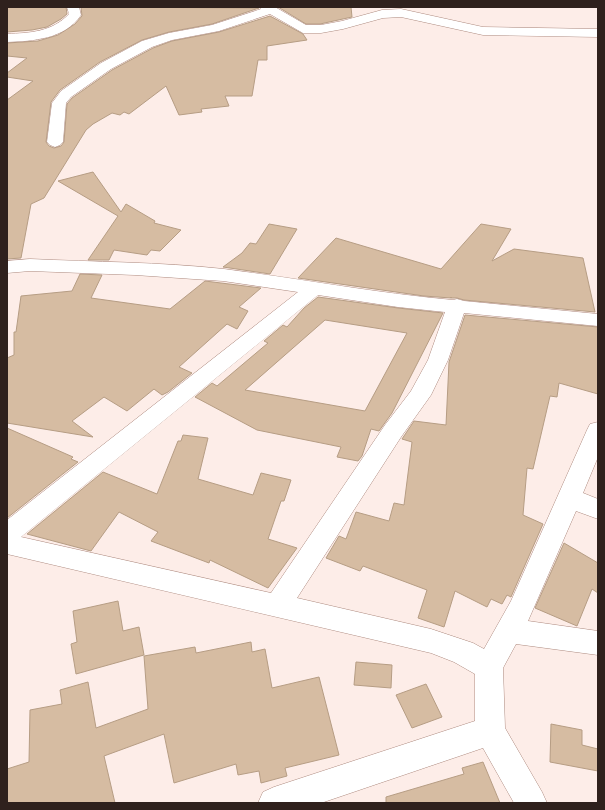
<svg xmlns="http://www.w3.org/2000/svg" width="605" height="810" viewBox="0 0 605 810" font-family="'IBM Plex Serif',serif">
<rect width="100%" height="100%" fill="#fdede8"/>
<path fill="#d6bca2" stroke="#b69d84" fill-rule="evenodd" d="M7,7h59l1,7 -6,5 -14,8 -15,3 -25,2z
M81,7l178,1 -47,16 -43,8 -27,8 -42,22 -40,28 -9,12 -5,40 3,4 5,2 7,-2 3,-4 3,-38 5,-6 40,-28 41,-22 19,-7 47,-9 51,-16 33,18 4,6 -40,6v14h-9l-6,36h-27l4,10 -28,3 1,3 -23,3 -13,-29 -37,28 -5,-2 -4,3 -8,-2 -19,11 -7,6 -42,68 -13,6 -10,54 -14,1v-159l26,-19 -26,-4v-4l20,-15 -20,-2v-13l31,-2 20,-6 17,-11 7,-8z
M278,7h73l1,10 -32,7h-14z
M93,172l28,40 5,-8 29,17 -1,2 27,7 -21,21 -9,-1 -4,5 -33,-5 -5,10h-21l30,-44 -60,-35z
M269,224l28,5 -27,45 -47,-7 19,-14 8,-10 6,1z
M481,224l30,5 -19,32 22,-12 69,9 12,54 -131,-12 -7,-2h-6v-1v1l-27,-2 -126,-18 38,-40 105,31z
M80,274l22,1 -11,23 79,11 35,-28 56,7 -22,19 9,4 -11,18 -10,-5 -48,43 13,6 -24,19 -6,3 -8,-6 -27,22 -23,-14 -32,24 21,16 -86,-14v-65l7,-3v-23h2l5,-36 51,-5z
M318,297l80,11 45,5 -51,100 -13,18 -8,-2 -9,27 -4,5 -21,-4 4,-10 -84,-17 -62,-33 17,-14 5,3 51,-43 -4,-2 19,-16 4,2 17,-19zM325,320l82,13 -42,78 -120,-21z
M465,315l133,12v67l-39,-11 -2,14 -7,-1 -17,73 -6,-1 -4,47 20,9 -32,73 -4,-2 -5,9 -11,-5 -4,8 -32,-16 -11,36 -26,-9 9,-28 -64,-24 -3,5 -34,-13 13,-22 7,3 10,-27 33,9 5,-18 10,2 8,-63 -10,-3 12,-18 32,4 3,-63z
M7,428l66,29 -2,2 7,3 -71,56z
M183,435l25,3 -10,41 55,16 8,-22 30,7 -7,21h-3l-13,38 29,9 -29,40 -58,-28 -1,3 -58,-22 7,-9 -39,-20 -28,39 -64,-17 76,-62 54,22 21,-53h3z
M564,543l34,20v30l-6,-4 -15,37 -42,-18z
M118,601l5,30 16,-4 5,28 -68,19 -5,-30 6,-2 -4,-31z
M251,642l1,10 13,-3 7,39 47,-11 20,78 -54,13 2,8 -26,7 -2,-12 -21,4 -2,-11 -62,19 -10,-49 -60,22 11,47h-108v-34l22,-7 1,-52 32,-6 -2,-14 28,-8 8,46 52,-19 -4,-53 51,-9 1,6z
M356,662l36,3 -1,23 -37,-3z
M426,684l16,33 -30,11 -16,-33z
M551,724l31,6v15l16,4v22l-48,-9z
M483,762l17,41h-114v-6l78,-23 -2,-6z"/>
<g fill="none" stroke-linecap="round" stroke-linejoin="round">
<g stroke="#ae8b80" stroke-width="1">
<path id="street" d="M67,7h12l2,8c-16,24 -48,26 -74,27v-8c23,-1 45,-2 62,-20z
M260,7h15l31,18h15l21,-4 40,-11 19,-1 82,18 115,2v8l-115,-2 -82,-18 -18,1 -40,11 -22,4h-18l-33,-19 -51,17 -47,9 -20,7 -41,22 -40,28 -5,6 -3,39 -3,3 -5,2 -5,-2 -3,-3 5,-39 9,-12 40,-28 41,-22 27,-8 43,-8 49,-16z
M30,259c64,3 130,3 194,10 77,10 152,24 229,31l4,-1 7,2 134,13v12l-134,-13 -16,47 -17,35 -30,42 -104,161 134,31 42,14 11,6 27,-48 76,-171 3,-6 8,-2v35l-15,36 15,6v20l-22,-8 -48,110 70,10v24l-82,-11 -13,24 2,60 37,64 5,11h-33l-31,-55 -162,55h-63l5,-11 11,-5 201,-66v-47l-21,-12 -23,-9 -424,-99v-34l291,-228 -75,-11 -88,-6 -105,-4 -23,2v-12zM318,295l80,12 47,5 -17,48 -17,31 -26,34 -114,168 -250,-56z"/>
</g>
<use href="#street" fill="#fff" fill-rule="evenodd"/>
</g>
<rect width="605" height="810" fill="none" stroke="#2f211d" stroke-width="16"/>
</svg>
